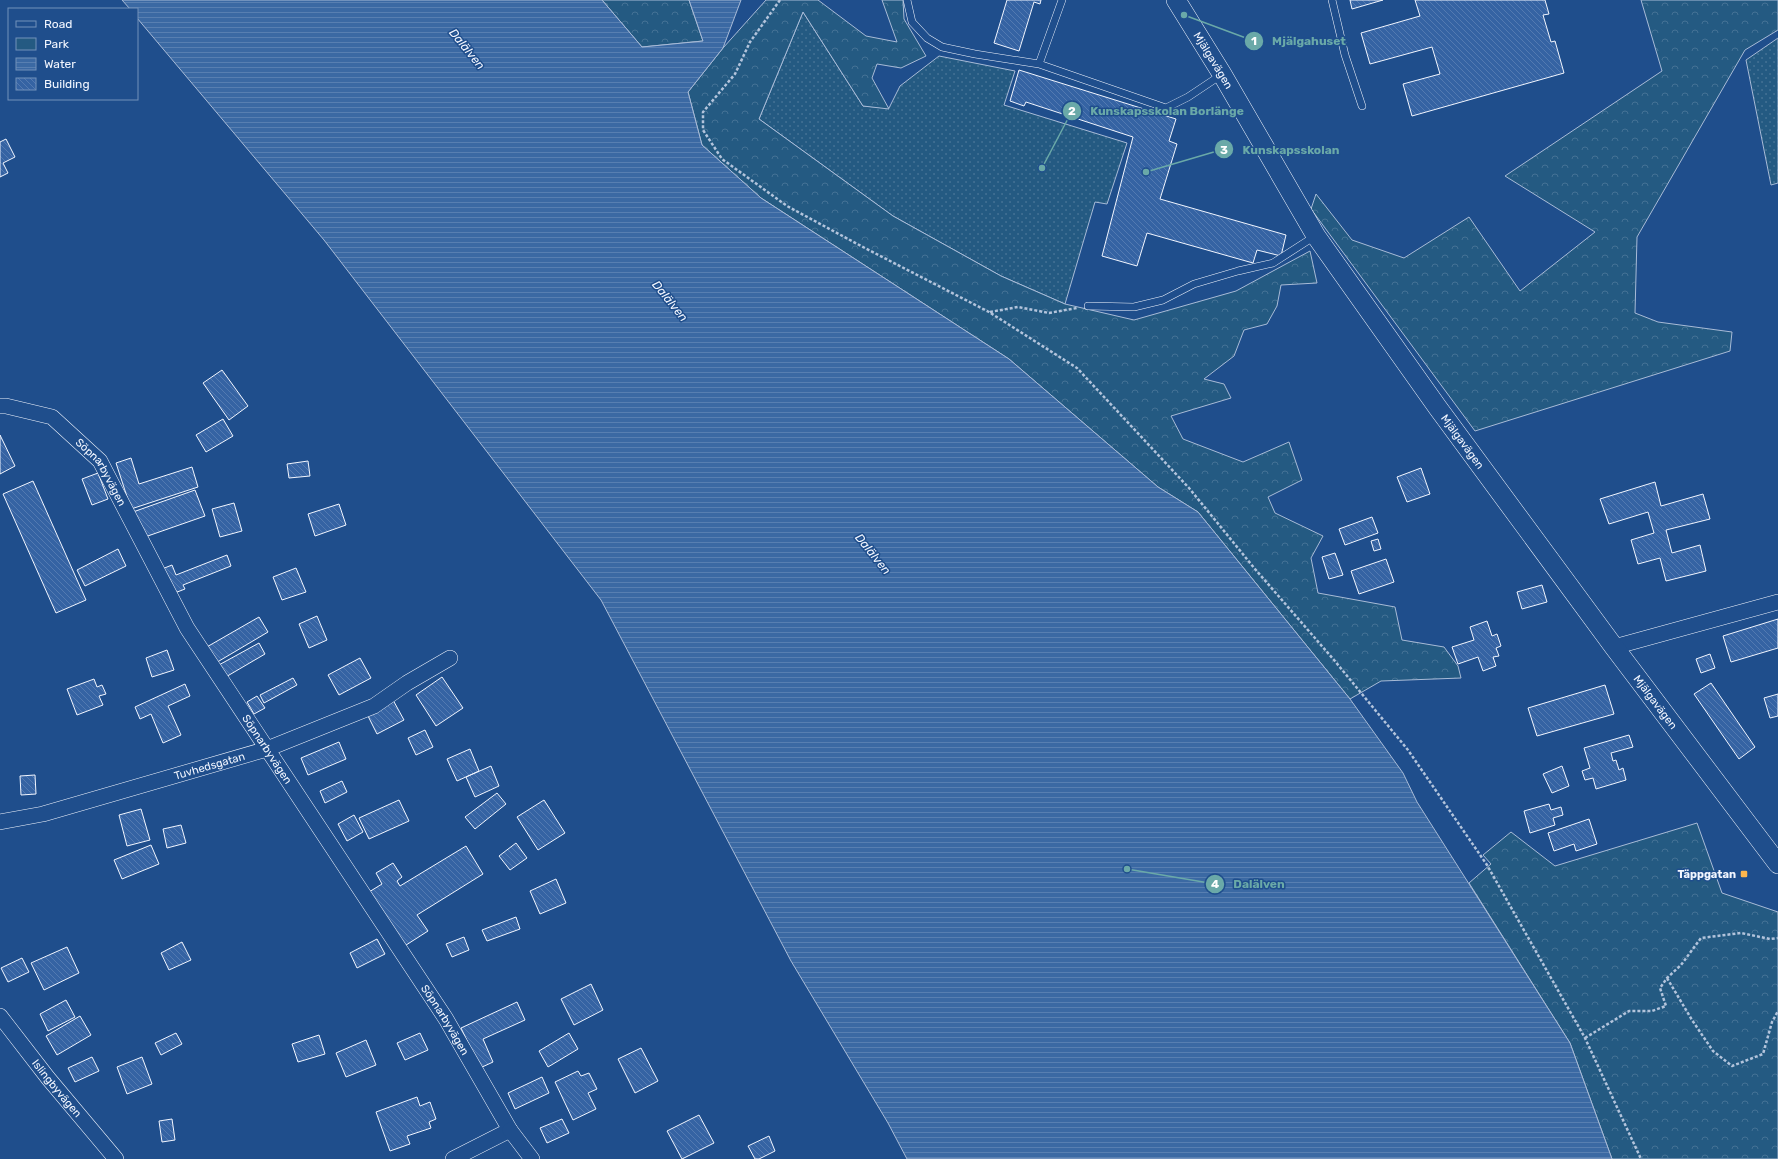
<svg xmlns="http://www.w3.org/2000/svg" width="1778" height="1159" viewBox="0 0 1778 1159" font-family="Rubik,sans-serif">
<defs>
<pattern id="green-dots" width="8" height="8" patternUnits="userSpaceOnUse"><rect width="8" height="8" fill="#245a82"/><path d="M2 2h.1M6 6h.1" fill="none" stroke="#447295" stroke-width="1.8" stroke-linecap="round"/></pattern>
<pattern id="forest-crowns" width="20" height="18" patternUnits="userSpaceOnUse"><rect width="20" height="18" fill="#245a82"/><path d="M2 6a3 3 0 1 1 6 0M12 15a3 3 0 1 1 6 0" fill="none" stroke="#447295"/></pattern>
<pattern id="water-rules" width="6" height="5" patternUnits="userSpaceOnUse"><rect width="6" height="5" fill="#3b69a3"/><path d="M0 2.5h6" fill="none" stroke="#587fb1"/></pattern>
<pattern id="building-back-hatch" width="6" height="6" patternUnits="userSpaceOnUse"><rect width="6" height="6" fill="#3563a3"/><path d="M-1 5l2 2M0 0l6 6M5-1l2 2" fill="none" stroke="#537ab1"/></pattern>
</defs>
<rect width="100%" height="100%" fill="#1f4e8c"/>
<path fill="url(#green-dots)" stroke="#a8bbd7" d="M803,12l60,94 26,2 11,-22 39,-30 76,15 -11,34 123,38 -20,61 -12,-2 -30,102 -64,-28 -108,-60 -134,-97z
M1778,38v145l-7,2 -25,-125z"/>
<path fill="url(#forest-crowns)" stroke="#a8bbd7" d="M602,0h87l14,41 -61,6z
M766,0h52l48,36 31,6 -15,-42h21l1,19 22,37 -25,12 -24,-4 -5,14 17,31 -26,-3 -60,-94 -44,107 134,97 108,60 64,28 69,16 102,-29 74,-40 7,32 -36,2 -4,21 -10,18 -23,6 -10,26 -30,23 20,5 7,14 -60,18 12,23 60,23 46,-20 13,38 -34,17 7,16 48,23 -12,22 7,35 77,14 7,33 42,7 14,19 3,12 -80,3 -31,18 -152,-187 -40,-25 -149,-128 -248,-161 -59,-53 -14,-53 35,-44z
M1641,0h137v30l-33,20 -108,187 -2,76 23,9 74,10 -2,19 -255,80 -164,-222 5,-15 36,46 52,18 65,-41 51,74 75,-59 -90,-56 157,-105z
M1697,823l25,70 56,19v247h-166l-42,-116 -101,-160 22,-19 -8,-9 28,-23 44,34z"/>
<path fill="url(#water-rules)" stroke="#a8bbd7" d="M122,0h480l40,47 61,-6 -14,-41h52l-18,48 -35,44 14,53 59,53 248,161 149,128 40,25 152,187 53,74 14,29 153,241 42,116h-705l-19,-36 -97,-162 -190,-361 -277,-360 -187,-222v-9h-7z"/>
<path fill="url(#building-back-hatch)" stroke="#f2f6ff" d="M1007,0h34l-1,4 -6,-2 -15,49 -25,-8z
M1350,0h33l-31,9z
M1415,0h130l4,14 -6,1 8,27 4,-1 9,32 -152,43 -9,-32 37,-10 -8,-27 -62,17 -9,-31 59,-17z
M1019,70l157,49 -7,22 8,3 -17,55 126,36 -5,21 -24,-6 -4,13 -106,-30 -10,33 -35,-10 31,-119 -107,-35 -2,4 -14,-5z
M6,139l9,18 -12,6 5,10 -8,4v-35z
M222,370l26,36 -19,14 -26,-37z
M223,419l10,17 -27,16 -10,-17z
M0,435l15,31 -15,8z
M131,458l8,26 53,-17 6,20 -67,22 -15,-46z
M308,461l2,15 -21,2 -2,-14z
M1421,468l9,26 -23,8 -10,-25z
M98,473l10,26 -16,6 -10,-26z
M33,481l53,119 -30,13 -53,-119z
M1655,482l6,24 42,-12 7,25 -44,11 6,23 28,-8 6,26 -40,10 -6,-23 -22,6 -7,-24 23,-7 -6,-21 -39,12 -9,-25z
M195,490l10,26 -63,22 -9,-26z
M234,503l8,28 -22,6 -8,-28z
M339,504l7,21 -31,11 -7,-22z
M1372,517l6,16 -33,12 -6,-16z
M1378,539l3,10 -7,2 -3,-10z
M118,549l8,17 -41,20 -8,-16z
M1335,553l8,22 -14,4 -7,-22z
M227,555l4,11 -48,19 2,4 -13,5 -10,-25 10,-4 4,10z
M1386,559l8,23 -35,12 -8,-23z
M296,568l10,24 -24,8 -9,-23z
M1542,585l5,17 -25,7 -5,-17z
M317,616l10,24 -18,8 -10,-24z
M259,617l9,15 -54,32 -9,-16z
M1778,619v29l-47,14 -8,-26z
M1487,621l5,15 5,-2 4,12 -5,2 3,8 -6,1 3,9 -13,5 -5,-14 -20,7 -6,-17 22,-7 -4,-13z
M259,643l6,11 -41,24 -7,-12z
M167,650l7,20 -22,7 -6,-19z
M1710,654l5,14 -14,5 -5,-14z
M360,658l11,20 -32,17 -11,-20z
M442,677l21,31 -27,18 -20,-31z
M293,678l4,7 -33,18 -4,-8z
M94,679l3,8 5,-2 4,9 -7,2 4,9 -26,10 -10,-26z
M1711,683l44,64 -16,12 -45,-65z
M185,684l5,12 -22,10 13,29 -18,8 -12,-29 -11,5 -5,-12z
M1605,685l9,29 -77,22 -9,-28z
M1778,694v22l-8,2 -6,-20z
M257,696l8,12 -11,6 -7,-12z
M393,700l11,20 -27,14 -10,-20z
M425,730l8,17 -17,8 -8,-17z
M1629,735l4,12 -22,6 2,8 3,-1 3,10 4,-2 3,12 -30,9 -3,-11 -8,2 -3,-9 8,-3 -6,-20z
M339,742l7,17 -38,16 -7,-17z
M470,749l9,22 -22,10 -10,-22z
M491,766l8,20 -24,11 -9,-20z
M1562,766l7,20 -17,7 -9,-19z
M35,775l1,19 -15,1 -1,-19z
M342,781l5,11 -22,11 -5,-12z
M497,793l9,11 -31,25 -10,-12z
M399,800l10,21 -40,18 -10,-21z
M544,800l21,33 -27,17 -21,-33z
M1549,804l2,6 10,-3 2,8 -10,3 2,7 -25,8 -6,-22z
M141,809l9,31 -23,6 -8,-31z
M354,815l9,17 -16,9 -9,-17z
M1589,819l8,25 -21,7 -2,-7 -20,7 -6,-18z
M181,825l5,18 -19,5 -4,-19z
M516,843l11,15 -17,12 -11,-14z
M151,845l8,19 -37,15 -8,-19z
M466,846l17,28 -66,41 11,16 -25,16 -34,-55 13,-8 -6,-11 17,-10 9,14 -5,4 3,5z
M556,879l10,24 -26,11 -10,-23z
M516,917l4,12 -33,12 -5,-11z
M464,937l5,13 -17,7 -6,-13z
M377,939l8,15 -28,14 -7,-15z
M182,942l9,18 -22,10 -8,-17z
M67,947l12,26 -35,17 -13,-27z
M22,958l7,14 -21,10 -7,-14z
M591,984l12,26 -29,15 -13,-26z
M66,1000l9,17 -27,14 -8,-17z
M517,1002l8,18 -42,19 10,23 -13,6 -19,-40z
M80,1016l11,19 -34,20 -11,-19z
M176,1033l6,11 -21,11 -6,-12z
M420,1033l8,17 -23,10 -8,-17z
M569,1033l9,16 -30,18 -9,-16z
M319,1035l6,19 -27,8 -6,-18z
M366,1040l10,25 -30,12 -10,-24z
M641,1048l17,33 -23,12 -17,-34z
M92,1057l7,14 -24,11 -7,-14z
M142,1057l10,27 -25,10 -10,-27z
M578,1071l3,5 8,-3 8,16 -9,4 8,16 -23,11 -18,-38z
M542,1077l7,16 -34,16 -7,-16z
M417,1097l3,9 10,-4 6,17 -7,3 2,6 -24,8 3,8 -20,7 -14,-39z
M699,1115l15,28 -32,16 -15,-28z
M172,1119l3,21 -13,2 -3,-21z
M562,1119l7,14 -22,10 -7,-15z
M769,1136l6,15 -16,8h-4l-7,-13z"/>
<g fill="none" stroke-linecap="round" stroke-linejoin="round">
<g stroke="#f2f6ff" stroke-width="8">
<path id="service" d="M907,0l5,22 15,16 15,9 33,7 64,10
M1062,0l-23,64 127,44 22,-11 33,-22
M1332,0l13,55 17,51
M1088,306l46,1 29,-7 31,-16 44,-13 35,-8 42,-27"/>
</g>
<g stroke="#f2f6ff" stroke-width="16">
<g id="minor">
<path id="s1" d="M0,406h6l46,11 48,44 87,167 259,391 64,111 -57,29"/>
<path d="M1614,647l164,-45"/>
<path id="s2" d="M0,822l43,-8 224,-65 107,-43 33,-23 43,-25"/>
<path id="s3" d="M0,1016l48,62 68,81"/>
<path d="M510,1130l22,29"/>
</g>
</g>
<g stroke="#f2f6ff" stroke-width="20">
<g id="tertiary">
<path id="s4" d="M1176,0l46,74 94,162 122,172 176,239 164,217"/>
</g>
</g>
<path stroke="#b3c4dc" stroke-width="2.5" stroke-dasharray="3 2" stroke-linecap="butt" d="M780,0l-30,42 -15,32 -32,38v18l19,29 65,47 74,40 128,66 88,56 112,120 66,81 79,91 74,90 79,115 98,173 56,121
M990,312l28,-5 31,6 28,-5
M1667,978l25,42 21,31 19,15 31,-12 9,-32 6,-11
M1585,1038l44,-27h23l14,-5 -6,-18 7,-10 14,-13 20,-27 40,-5 29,6 8,-1"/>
<use href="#service" stroke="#1f4e8c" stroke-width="7"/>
<use href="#minor" stroke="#1f4e8c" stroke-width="15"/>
<use href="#tertiary" stroke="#1f4e8c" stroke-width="19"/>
</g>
<rect fill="#ffb74d" stroke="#1f4e8c" stroke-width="1.5" x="1740" y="870" width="8" height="8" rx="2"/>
<g text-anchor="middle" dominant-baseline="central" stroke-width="3" stroke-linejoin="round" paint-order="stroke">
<g font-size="11" fill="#f2f6ff" stroke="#1f4e8c">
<text stroke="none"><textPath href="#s4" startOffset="71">Mjälgavägen</textPath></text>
<text stroke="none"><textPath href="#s4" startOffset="527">Mjälgavägen</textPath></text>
<text stroke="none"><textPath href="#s1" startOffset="128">Söpnarbyvägen</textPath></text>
<text stroke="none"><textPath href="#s4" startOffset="851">Mjälgavägen</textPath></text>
<text stroke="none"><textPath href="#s1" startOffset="452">Söpnarbyvägen</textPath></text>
<text stroke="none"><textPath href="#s2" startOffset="217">Tuvhedsgatan</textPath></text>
<text stroke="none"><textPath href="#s1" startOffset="776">Söpnarbyvägen</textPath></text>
<text stroke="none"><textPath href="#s3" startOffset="92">Islingbyvägen</textPath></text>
</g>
<g font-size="11" font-weight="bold" fill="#f2f6ff" stroke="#1f4e8c" text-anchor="end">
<text x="1736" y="874">Täppgatan</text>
</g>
<g font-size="12" font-style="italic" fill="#f2f6ff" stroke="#1f4e8c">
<text transform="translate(467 49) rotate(51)">Dalälven</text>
<text transform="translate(670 301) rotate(51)">Dalälven</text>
<text transform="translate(873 554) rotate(51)">Dalälven</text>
</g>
</g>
<path fill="none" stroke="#6aa9a8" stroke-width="1.5" d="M1184 15L1254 41M1042 168L1072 111M1146 172L1224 149M1127 869L1215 884"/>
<g fill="#6aa9a8" stroke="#1f4e8c" stroke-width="1.5">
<circle cx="1184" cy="15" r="4"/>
<circle cx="1042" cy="168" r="4"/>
<circle cx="1146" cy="172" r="4"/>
<circle cx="1127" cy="869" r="4"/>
<circle cx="1254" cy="41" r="10"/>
<circle cx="1072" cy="111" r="10"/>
<circle cx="1224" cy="149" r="10"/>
<circle cx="1215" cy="884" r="10"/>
</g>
<g font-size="12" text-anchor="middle" font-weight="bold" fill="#fff">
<text x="1254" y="45">1</text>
<text x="1072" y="115">2</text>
<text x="1224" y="154">3</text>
<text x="1215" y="888">4</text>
</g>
<g font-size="12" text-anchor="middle" font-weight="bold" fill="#6aa9a8" stroke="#1f4e8c" stroke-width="3" stroke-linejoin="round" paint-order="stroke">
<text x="1309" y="45">Mjälgahuset</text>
<text x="1167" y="115">Kunskapsskolan Borlänge</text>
<text x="1291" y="154">Kunskapsskolan</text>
<text x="1259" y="888">Dalälven</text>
</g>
<rect x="8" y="8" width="130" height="92" fill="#1f4e8c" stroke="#7391ba"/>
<rect x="16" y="21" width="20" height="6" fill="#1f4e8c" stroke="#7391ba"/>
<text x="44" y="28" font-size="12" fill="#f2f6ff">Road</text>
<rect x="16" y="38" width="20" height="12" fill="#245a82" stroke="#7391ba"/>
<text x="44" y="48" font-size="12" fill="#f2f6ff">Park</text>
<rect x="16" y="58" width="20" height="12" fill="url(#water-rules)" stroke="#7391ba"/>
<text x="44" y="68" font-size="12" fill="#f2f6ff">Water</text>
<rect x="16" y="78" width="20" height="12" fill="url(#building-back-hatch)" stroke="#7391ba"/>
<text x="44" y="88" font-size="12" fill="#f2f6ff">Building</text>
</svg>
